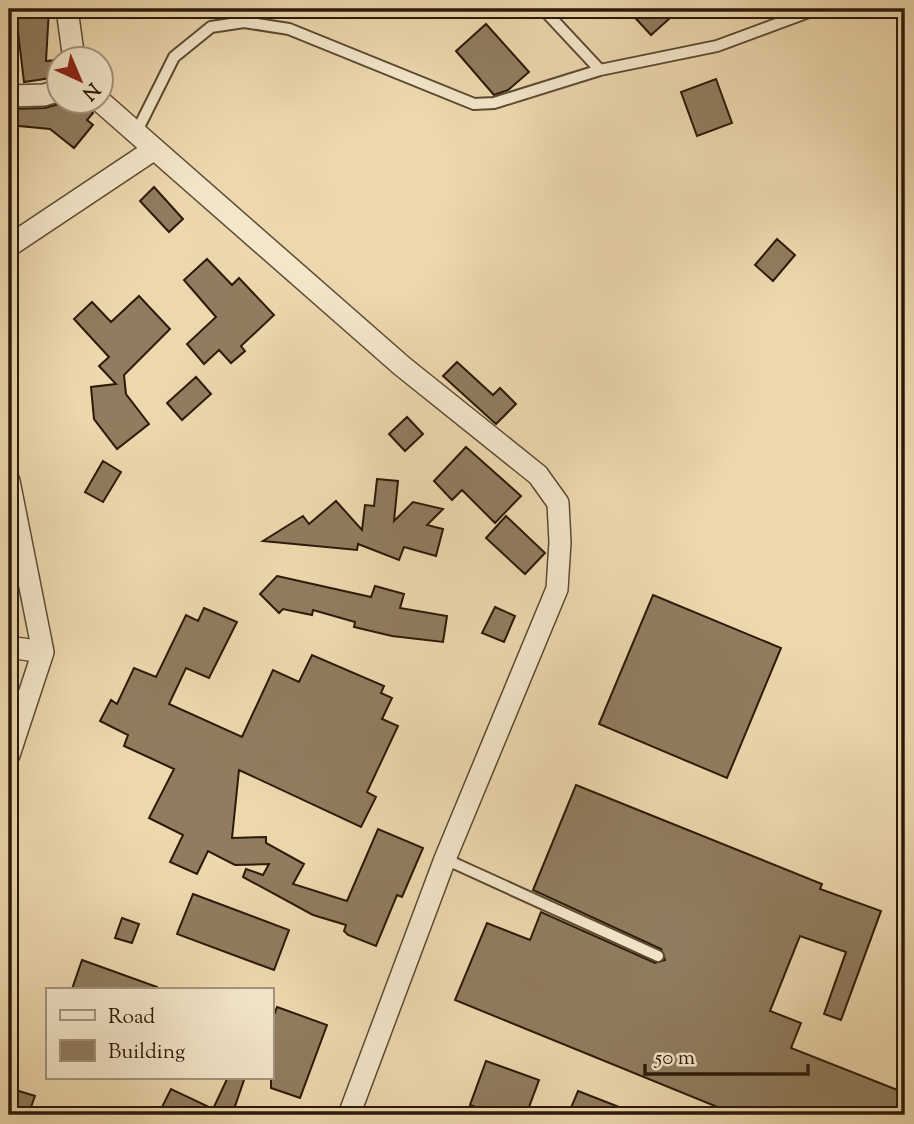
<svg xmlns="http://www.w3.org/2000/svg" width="914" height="1124" viewBox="0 0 914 1124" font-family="'Sorts Mill Goudy',serif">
<rect width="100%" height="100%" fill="#edd8ae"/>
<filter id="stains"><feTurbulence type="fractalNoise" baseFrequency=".00286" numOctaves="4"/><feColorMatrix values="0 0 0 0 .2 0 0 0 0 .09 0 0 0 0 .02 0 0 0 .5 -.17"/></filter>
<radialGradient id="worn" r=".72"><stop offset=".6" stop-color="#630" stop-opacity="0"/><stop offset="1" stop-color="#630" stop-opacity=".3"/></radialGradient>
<path fill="#907d5f" stroke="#2c1a09" stroke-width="2" d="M9,9h40l-3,52 10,-1 2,17 -34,5 -6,-50 -9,-1z
M627,9h53l-29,26z
M486,24l43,48 -21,18 -14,5 -38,-44z
M716,79l16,44 -35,13 -16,-44z
M66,102h21l6,11 -6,7 6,5 -19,23 -24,-19 -41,-4v-16l36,-1z
M154,187l29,32 -14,13 -29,-31z
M777,239l18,16 -22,26 -18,-16z
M207,259l25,26 7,-7 35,37 -33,31 4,5 -14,12 -12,-13 -15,14 -17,-20 29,-27 -32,-37z
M139,296l31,33 -46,46 2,19 23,30 -32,25 -23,-30 -3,-32 25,-3 -17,-18 10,-9 -35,-38 18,-17 19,20z
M457,362l36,33 7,-7 16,16 -20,20 -53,-48z
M196,377l15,17 -29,26 -15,-17z
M407,417l16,17 -18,17 -16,-17z
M466,447l55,49 -26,27 -33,-33 -10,10 -18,-19z
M103,461l18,11 -18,30 -18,-10z
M377,479l21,2 -4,40 19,-19 30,7 -16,16 16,4 -7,27 -32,-9 -5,13 -41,-16 -1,6 -94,-9 40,-25 6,8 27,-23 26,29 3,-25 9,1z
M506,516l39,37 -20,21 -39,-36z
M277,576l94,21 4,-11 29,8 -4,14 47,8 -4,26 -51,-6 -38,-9 1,-5 -42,-12 -1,5 -29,-6 -4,4 -19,-19z
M653,595l128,53 -54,130 -128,-54z
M495,607l20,9 -11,26 -22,-9z
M204,608l33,14 -28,56 -23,-10 -17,36 73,33 31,-67 26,12 13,-27 72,31 -3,7 11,5 -10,21 16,7 -31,66 9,5 -15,30 -122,-57 -7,68 34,-1v6l38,21 -11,20 54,17 31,-72 45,19 -21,49 -5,-2 -21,51 -28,-11 -4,-4 2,-6 -33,-10 -70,-38 3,-8 17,6 6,-11 -34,1 -27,-14 -11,23 -27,-12 13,-27 -34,-17 25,-49 -50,-23 4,-11 -28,-14 11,-21 6,4 17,-36 22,9 30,-62 12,6z
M576,785l246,99 -2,5 61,22 -40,109 -17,-6 22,-62 -46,-16 -30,75 31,12 -10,25 114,45v22h-168l-282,-115 32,-77 43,17 11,-28 114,51 10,-3 -4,-11 -128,-59z
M193,894l96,36 -15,40 -97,-36z
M122,918l17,6 -7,19 -17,-5z
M82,960l75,27v2h-85z
M277,1007l50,18 -27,73 -29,-10v-65z
M486,1061l53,19 -13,35h-28l-28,-10z
M228,1077h17l-13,38h-74l13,-26 42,20z
M9,1088l26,8 -7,19h-19z
M578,1091l59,23v1h-69z"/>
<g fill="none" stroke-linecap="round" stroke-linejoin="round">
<g stroke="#5c4a32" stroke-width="14">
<path id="lane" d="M543,9l57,61
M136,133l38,-76 37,-30 33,-5 45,7 185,75 20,-1 106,-33 117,-24 100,-37
M445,859l213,97"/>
</g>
<g stroke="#5c4a32" stroke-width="24">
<path id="street" d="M67,9l7,51
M9,96l35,-1 16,-5
M101,102l301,264 136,109 20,28 2,39 -3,47 -112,270 -96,256
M9,246l144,-96
M9,481l34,171 -34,103
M9,647l34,5"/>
</g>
<use href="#lane" stroke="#f3e6ca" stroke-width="10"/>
<use href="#street" stroke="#f3e6ca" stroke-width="21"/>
</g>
<rect width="914" height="1124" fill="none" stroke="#edd8ae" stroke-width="35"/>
<rect x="10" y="10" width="893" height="1103" fill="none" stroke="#2c1a09" stroke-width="3.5"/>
<rect x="18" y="18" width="879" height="1089" fill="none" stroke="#2c1a09" stroke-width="2"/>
<rect x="46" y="988" width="228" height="91" fill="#f3e6ca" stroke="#a3947d" stroke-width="2"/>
<rect x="60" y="1010" width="35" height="10" fill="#f3e6ca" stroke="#a3947d" stroke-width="2"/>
<text x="108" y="1023" font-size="21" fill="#2c1a09">Road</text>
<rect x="60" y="1040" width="35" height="21" fill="#907d5f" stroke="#a3947d" stroke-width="2"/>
<text x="108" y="1058" font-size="21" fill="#2c1a09">Building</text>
<g transform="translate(80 80) rotate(136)"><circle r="33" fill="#f3e6ca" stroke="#a3947d" stroke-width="2"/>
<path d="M0-5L12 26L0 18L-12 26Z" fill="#8f2418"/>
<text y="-10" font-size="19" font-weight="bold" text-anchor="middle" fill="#2c1a09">N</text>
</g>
<path d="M645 1064v10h163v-10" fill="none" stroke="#2c1a09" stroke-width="3.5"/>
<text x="655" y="1064" font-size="21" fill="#2c1a09" stroke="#f3e6ca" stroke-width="5" paint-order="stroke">50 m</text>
<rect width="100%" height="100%" filter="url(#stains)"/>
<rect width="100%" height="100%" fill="url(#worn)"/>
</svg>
